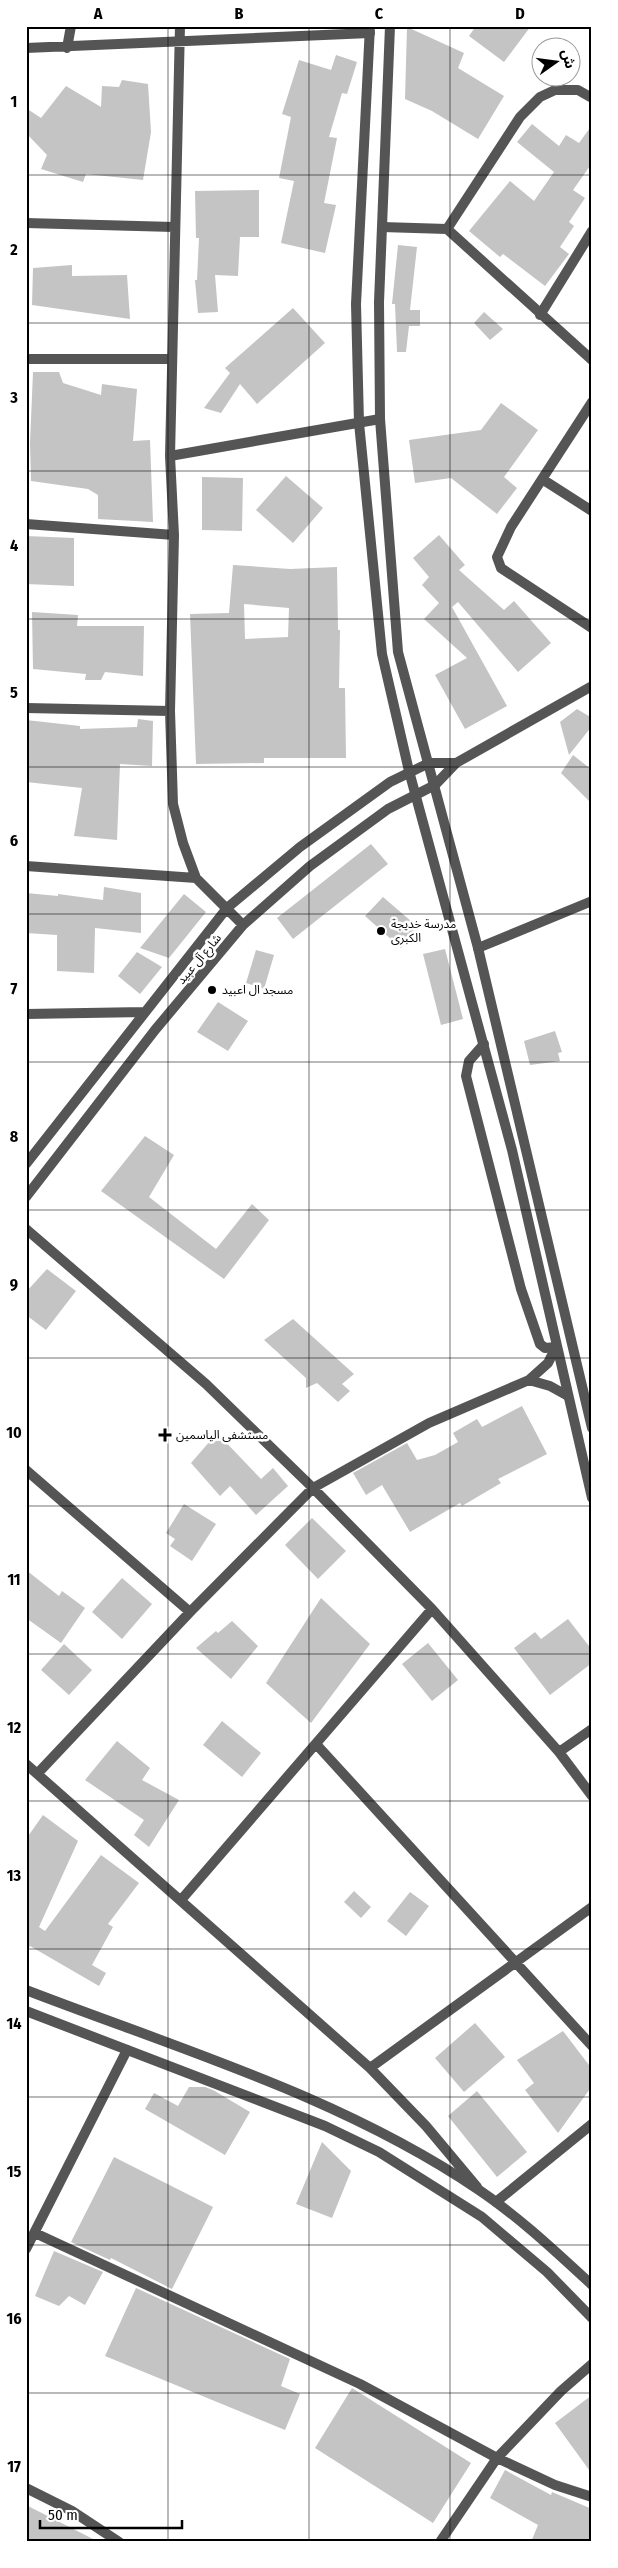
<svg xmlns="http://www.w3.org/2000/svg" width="618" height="2568" viewBox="0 0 618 2568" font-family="'Fira Sans Condensed','Noto Sans Arabic',sans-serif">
<rect width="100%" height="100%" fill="#fff"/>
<path fill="#c4c4c4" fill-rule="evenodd" d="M476,26h55l-27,36 -35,-26z
M407,27l57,26 -6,15 46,28 -26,43 -46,-28 -27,-12z
M336,55l21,7 -10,32 -5,-1 -13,44 8,1 -13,65 12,2 -11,48 -44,-10 13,-62 -15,-3 12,-61 -9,-3 17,-54 32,10z
M122,80l26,4 3,48 -8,48 -57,-6 -3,8 -42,-13 6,-14 -21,-22v-25l15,10 25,-32 35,21 1,-21 17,1z
M532,124l27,22 7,-11 13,8 13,-18v38l-19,27 12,8 -16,24 5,4 -14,21 9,7 -24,32 -42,-32 -3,3 -31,-26 41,-50 24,20 20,-29 -37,-30z
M259,190v47h-19l-2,39 -23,-1 3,37 -20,1 -3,-33h2l2,-42h-3l-1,-47z
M398,245l19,2 -7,63h10v16h-11l-3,26h-9l-2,-48h-3z
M72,265v11l55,-1 3,44 -98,-14 1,-37z
M293,308l32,35 -68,61 -17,-20 -19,29 -17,-5 26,-35 -5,-5z
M484,312l19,17 -13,11 -16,-17z
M33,372h26l4,11 38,12 1,-11 35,5 -4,52 17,-1 3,82 -55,-3v-24l-10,-6 -57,-8 -1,-38z
M501,403l37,27 -34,47 13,11 -20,26 -46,-36 -36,5 -6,-43 72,-10z
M286,476l37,32 -30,35 -37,-33z
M202,477l41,1 -1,53 -40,-1z
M439,535l26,30 -6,5 45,40 10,-9 37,42 -33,29 -60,-70 -6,5 55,99 -42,23 -30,-54 32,-17 -43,-39 15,-16 -17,-18 7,-8 -16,-19z
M26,536l48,2v48l-48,-2z
M233,565l57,4 47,-2 1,63h2l-1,58h6l1,70h-82v5l-68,1 -6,-150 39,-1zM244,604l45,4 -1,29 -43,2z
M32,612l46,3 -1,11h67l-1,50 -38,-4 -4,8h-16l1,-6 -53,-5z
M577,709l15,9v8l-23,29 -9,-33z
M138,719l15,2 -1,45 -32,-2 -3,76 -43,-4 8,-48 -56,-6v-62l54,6v3l57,-2z
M573,755l19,15v34l-31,-31z
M371,844l17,20 -95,75 -16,-21z
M104,887l37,6v40l-46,-5 -1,45 -37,-2v-36l-31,-2v-40l32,3v-2l45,6z
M184,894l22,18 -37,46 -29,-10z
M383,897l36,31 -18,20 -36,-32z
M445,949l18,70 -22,6 -18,-71z
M256,950l18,5 -10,34 -18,-6z
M137,952l25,15 -22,27 -22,-18z
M218,1002l30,19 -20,30 -31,-19z
M555,1031l7,21 -4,1 2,8 -30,4 -6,-24z
M145,1136l29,19 -25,42 67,52 36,-45 17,16 -45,59 -123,-88z
M47,1269l29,22 -30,39 -20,-15v-23z
M293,1319l61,55 -12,10 8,7 -12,11 -21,-19 -11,5v-10l-42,-38z
M522,1406l25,48 -49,25 3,4 -39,23 -2,-3 -50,29 -28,-47 -16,10 -13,-22 54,-30 10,17 18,-5 23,-13 -5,-9 24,-14 5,8z
M217,1433l44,46 12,-11 15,18 -32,29 -26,-29 -10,10 -29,-33z
M184,1504l32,20 -24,37 -22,-15 5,-7 -9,-6z
M312,1518l34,33 -28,28 -33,-34z
M26,1570l33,26 3,-5 23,17 -24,35 -35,-25z
M122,1578l30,26 -30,35 -30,-27z
M321,1598l49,46 -59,79 -45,-40z
M568,1619l24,31v13l-42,32 -36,-47 21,-16 6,7z
M232,1621l26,25 -27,33 -35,-31 20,-17 2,2z
M428,1643l30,37 -26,21 -30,-37z
M64,1644l28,26 -23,25 -28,-25z
M222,1721l39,32 -19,24 -39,-32z
M117,1741l33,27 -8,12 37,20 -30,47 -15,-12 10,-15 -59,-40z
M43,1815l35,26 -39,86 6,4 56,-76 38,28 -31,41 5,3 -21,38 14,8 -7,13 -69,-40 -4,8v-115z
M354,1891l17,16 -10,11 -17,-16z
M410,1892l19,14 -23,30 -19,-15z
M475,2023l30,34 -41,35 -29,-34z
M563,2031l29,38v17l-34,47 -33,-43 9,-7 -17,-23z
M189,2087h16l8,3 37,22 -25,43 -80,-46 9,-16 24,13z
M477,2091l50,61 -30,25 -49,-61z
M322,2142l29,29 -19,47 -36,-14z
M114,2157l99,50 -41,82 -61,-31 -1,2 -39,-18z
M54,2251l49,21 -18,33 -16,-9 -10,10 -24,-10z
M136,2288l154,71 -9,27 19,8 -15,36 -180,-74z
M352,2388l119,75 -38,60 -118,-75z
M592,2395v79l-37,-51z
M505,2470l46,25 1,-3 40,17v33h-61l7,-17 -48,-27z
M26,2505l73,37h-73z"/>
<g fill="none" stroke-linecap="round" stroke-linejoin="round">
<path stroke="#555" stroke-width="10" d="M484,1044l-15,17 -3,15 55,213 19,55 5,4 11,-1"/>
<path stroke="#555" stroke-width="10" d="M180,26l-10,430 4,79 -4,176 3,93 10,39 13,35 47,47
M26,48l344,-15
M67,48l4,-22
M26,223l148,4
M382,227l65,2 145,131
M447,229l73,-112 20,-20 15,-7h23l14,8
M540,315l52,-84
M26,359h145
M592,402l-81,125 -14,30 4,11 91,60
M170,456l210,-37
M542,479l50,32
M26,524l148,11
M26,708l144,3
M26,866l170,12
M478,948l114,-47
M26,1014l119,-2
M26,1164l201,-256 73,-61 90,-65 39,-19h27
M26,1197l129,-167 88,-105 67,-59 78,-57 47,-24 21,-22 136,-77
M26,1229l180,155 107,104 119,121 127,143 33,44
M529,1380l21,6 18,10
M26,1470l164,142
M316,1744l276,302
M559,1752l33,-23
M26,1764l344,304 56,58 51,61
M38,1773l152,-161 123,-124 116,-65 100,-43 19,-17 8,-16
M181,1900l251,-291
M370,2068l222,-161
M496,2202l96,-78
M35,2233l325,151 137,74 58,27 37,12
M26,2249l101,-199
M26,2488l46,23 47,31
M440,2542l57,-84 64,-67 31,-27"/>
<path stroke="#555" stroke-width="10" d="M370,26l-14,278 3,119 23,231 27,117 103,379 80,348
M390,26l-11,276 1,117 18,233 80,296 114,480
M26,1990c153,59 316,107 453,200 40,27 77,62 113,95
M26,2011l299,115 54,26 103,65 65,55 45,46"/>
</g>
<path fill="none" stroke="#000" stroke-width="1" stroke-opacity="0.55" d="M168,26v2516M309,26v2516M450,26v2516M26,175h566M26,323h566M26,471h566M26,619h566M26,767h566M26,914h566M26,1062h566M26,1210h566M26,1358h566M26,1506h566M26,1654h566M26,1801h566M26,1949h566M26,2097h566M26,2245h566M26,2393h566"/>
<g fill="#000" stroke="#fff" stroke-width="2">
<circle cx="381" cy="931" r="5"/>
<circle cx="212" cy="990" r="5"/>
<path d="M162.5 1427.5h5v5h5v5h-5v5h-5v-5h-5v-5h5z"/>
</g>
<g text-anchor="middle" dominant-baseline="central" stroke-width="5" stroke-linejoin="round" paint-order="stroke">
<g font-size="12" fill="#000" stroke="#fff" text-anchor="start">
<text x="391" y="924">مدرسة خديجة<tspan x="391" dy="14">الكبرى</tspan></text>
<text x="222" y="990">مسجد ال اعبيد</text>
<text x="176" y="1435">مستشفى الياسمين</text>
</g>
<g font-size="12" fill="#000" stroke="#fff">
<text transform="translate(199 959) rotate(-50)">شارع آل عبيد</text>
</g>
</g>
<rect width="618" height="2568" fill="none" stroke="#ffffff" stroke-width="55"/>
<g transform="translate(556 62) rotate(76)"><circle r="24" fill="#ffffff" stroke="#999999"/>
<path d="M0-4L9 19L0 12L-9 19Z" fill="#000000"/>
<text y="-8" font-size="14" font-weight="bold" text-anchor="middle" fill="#000000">ش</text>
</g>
<path d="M40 2520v8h142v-8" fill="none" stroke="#000000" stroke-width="2.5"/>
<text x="48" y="2520" font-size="15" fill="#000000" stroke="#ffffff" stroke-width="4" paint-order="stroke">50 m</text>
<rect x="28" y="28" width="562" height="2512" fill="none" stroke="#000" stroke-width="2"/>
<g font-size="16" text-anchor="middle" font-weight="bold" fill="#000">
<text x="98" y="19">A</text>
<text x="239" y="19">B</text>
<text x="379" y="19">C</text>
<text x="520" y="19">D</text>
<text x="14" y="107">1</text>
<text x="14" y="255">2</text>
<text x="14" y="403">3</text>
<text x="14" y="551">4</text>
<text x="14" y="698">5</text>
<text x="14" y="846">6</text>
<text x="14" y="994">7</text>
<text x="14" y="1142">8</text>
<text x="14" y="1290">9</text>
<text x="14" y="1438">10</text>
<text x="14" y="1585">11</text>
<text x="14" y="1733">12</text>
<text x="14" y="1881">13</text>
<text x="14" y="2029">14</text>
<text x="14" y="2177">15</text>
<text x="14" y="2324">16</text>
<text x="14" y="2472">17</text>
</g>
</svg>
